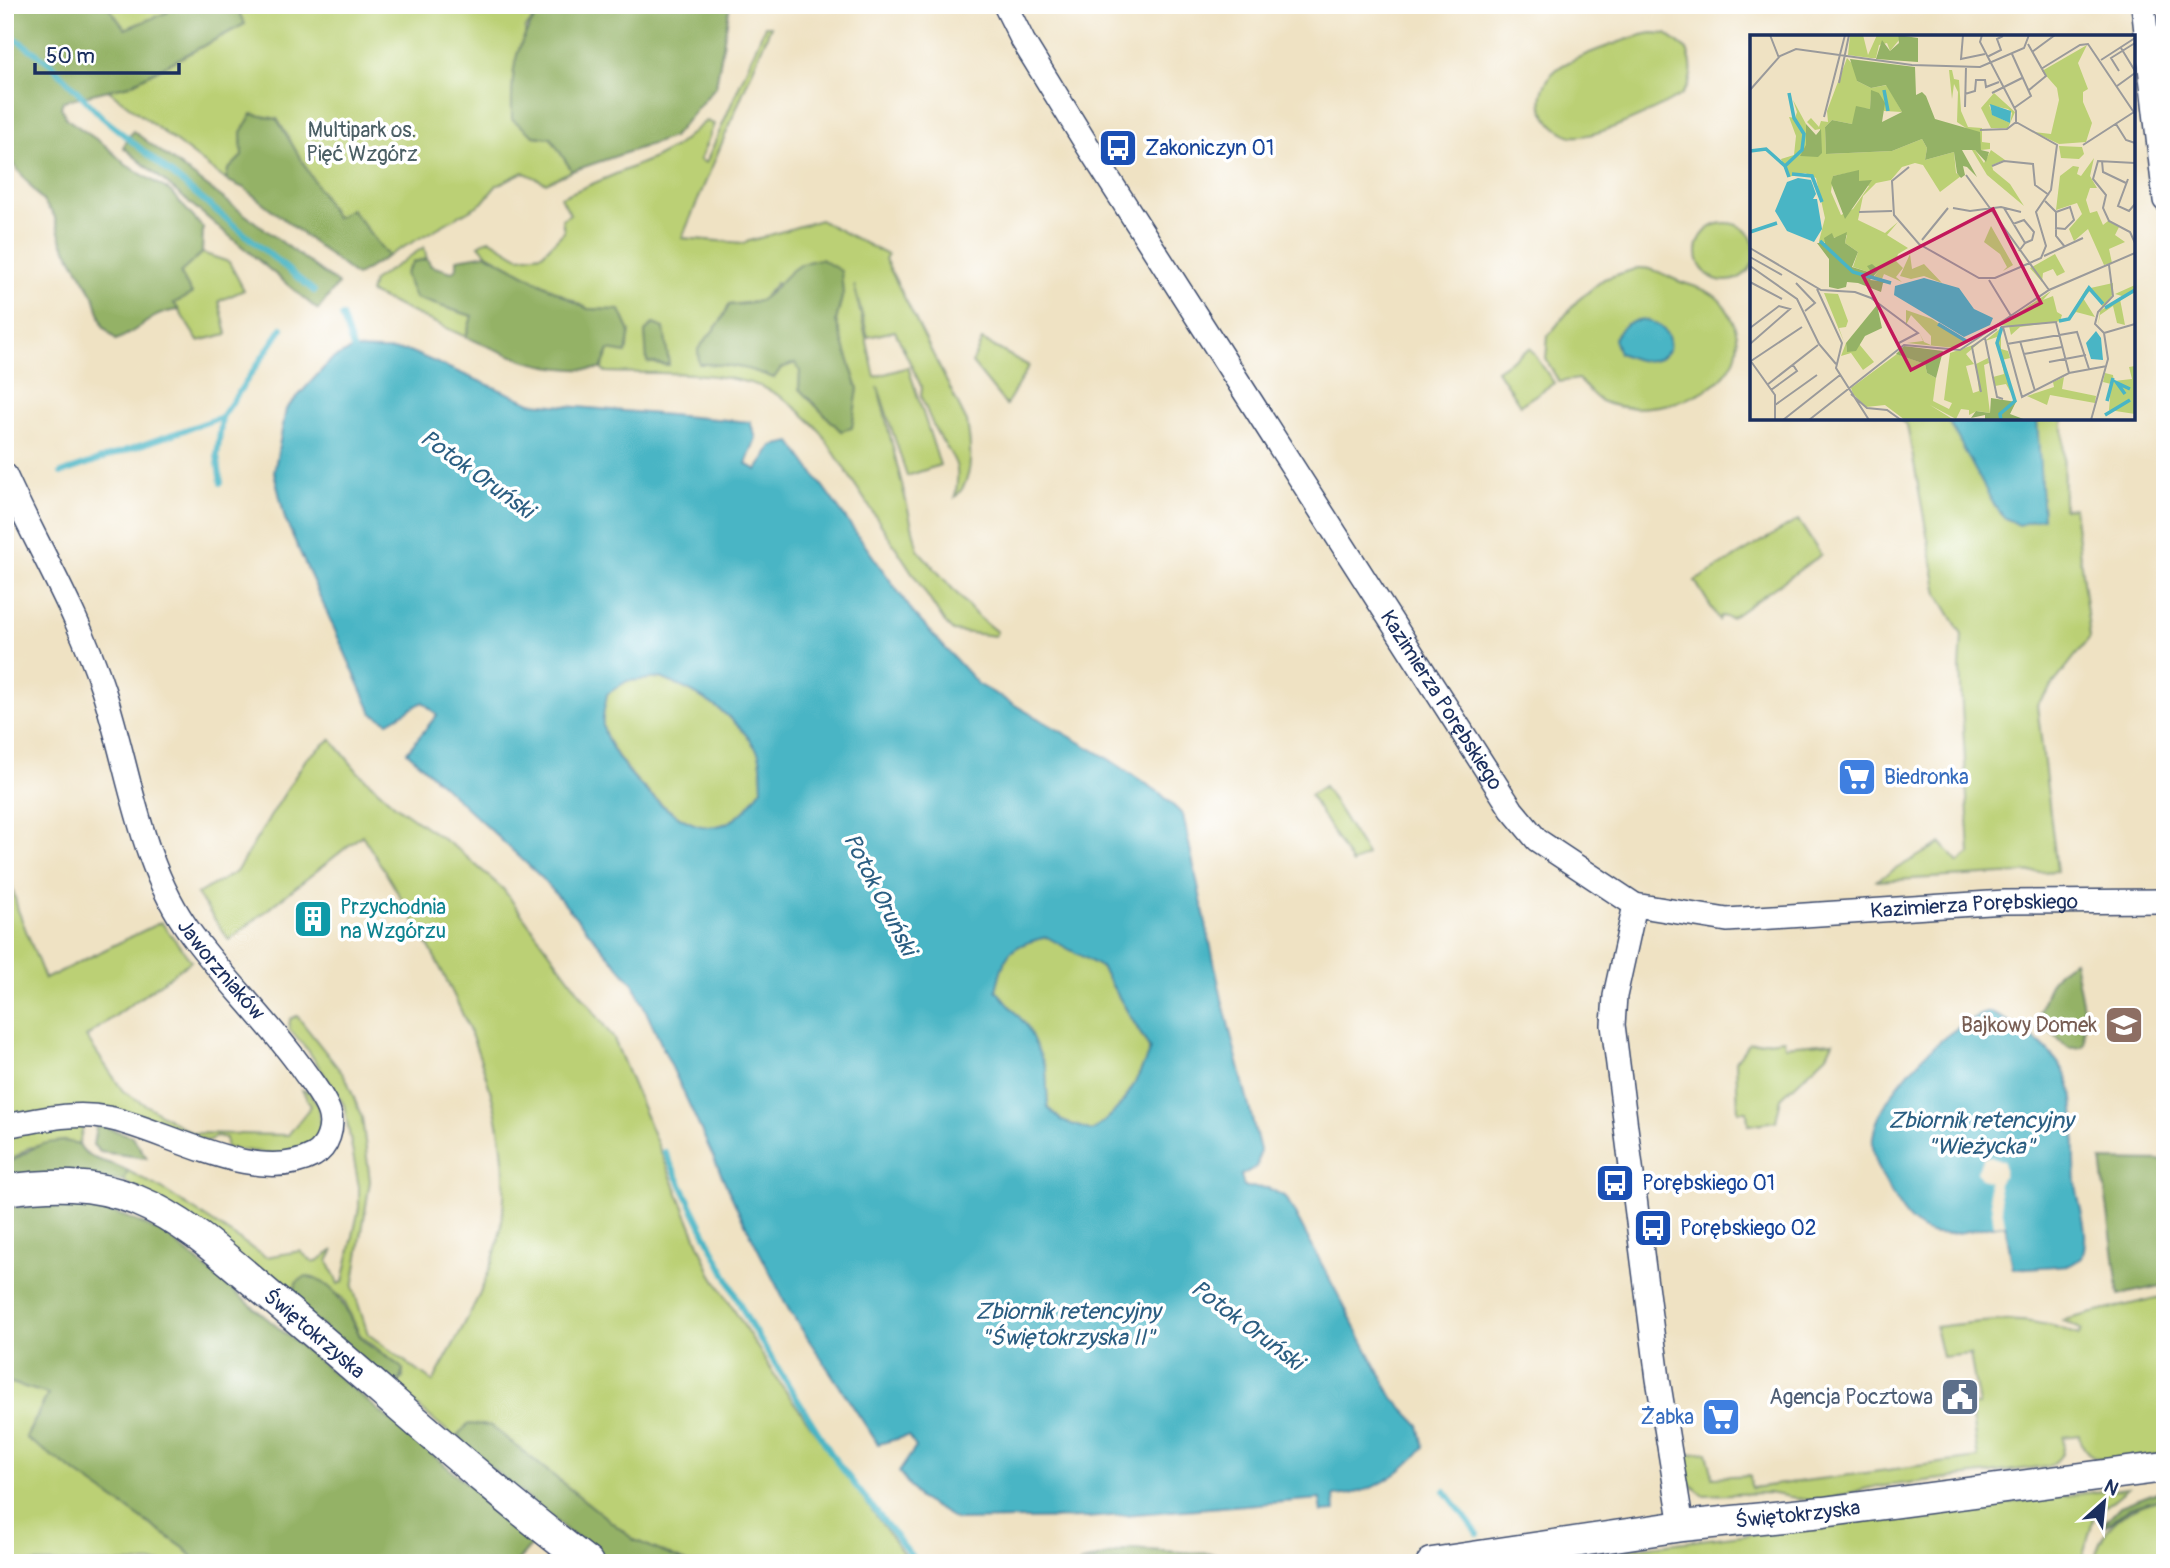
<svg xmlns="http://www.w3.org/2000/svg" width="2170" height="1568" viewBox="0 0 2170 1568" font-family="Pangolin,sans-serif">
<rect width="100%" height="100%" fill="#fff"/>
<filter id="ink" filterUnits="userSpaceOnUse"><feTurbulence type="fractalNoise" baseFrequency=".0143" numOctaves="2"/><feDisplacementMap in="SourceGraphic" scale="14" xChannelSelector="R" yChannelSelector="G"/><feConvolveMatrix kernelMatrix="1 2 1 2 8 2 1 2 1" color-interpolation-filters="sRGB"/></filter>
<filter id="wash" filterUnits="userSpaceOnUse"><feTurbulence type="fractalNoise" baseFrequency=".00686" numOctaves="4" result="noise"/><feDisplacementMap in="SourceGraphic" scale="28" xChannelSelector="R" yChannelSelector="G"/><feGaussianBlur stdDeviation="1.57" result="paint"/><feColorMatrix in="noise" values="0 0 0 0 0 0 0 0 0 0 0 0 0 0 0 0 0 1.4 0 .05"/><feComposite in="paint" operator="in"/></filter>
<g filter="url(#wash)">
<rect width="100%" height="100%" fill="#efe2c3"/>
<path fill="#bbd074" stroke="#6b8069" stroke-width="2" fill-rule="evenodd" d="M107,5h58l3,7 -43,17z
M235,5h310l-20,24 9,107 17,2 21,33 -26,12 -23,-11 -26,13 -15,18 -94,53 -37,-47 -15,10 -59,-100 -36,13 1,24 -14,14 -2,10 -118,-90 21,-5 115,-61z
M765,26h6l-89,212 61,5 77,-23 68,35 -3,4 82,163c4,23 8,58 -12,75 6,-34 1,-35 -16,-61 -8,-12 -13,-28 -18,-41l1,-7 -27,-57 -27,6 -14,-52 21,92 33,-10 32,98 -33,11 -29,-89 40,163 58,65 21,17 -2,4 -42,-5 -8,-8 -125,-192c-19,-20 -42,-41 -70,-48 -45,-13 -98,-9 -145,-11l-4,-3 8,-19 17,2 4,-20 -10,-21 -32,-2 -101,-55 -8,-9 10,-6 30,18 23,-3 22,-22 -2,-13 8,-5 -9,-17 93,-39 21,-11 31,-26 8,3 -14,36 6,3zM776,283l67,10 -7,28 22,68 -17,42 -42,-42 1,-18 -5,-8 -14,5 -7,10c-24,-10 -48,-15 -74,-14l-2,-14 23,-29 8,-16 32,-4zM653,324l10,4 6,37 -21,-3 -3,-30z
M1652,33l14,1 21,16c7,17 6,30 -5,44 -20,13 -87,46 -110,42 -11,-3 -23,-13 -28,-24 -7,-14 1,-33 13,-43 14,-11 76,-33 95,-36z
M1697 252a29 29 0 1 1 58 0a29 29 0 1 1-58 0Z
M424,247l3,12 -14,3 2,36 57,18 -6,21 -96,-44 3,-12z
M202,253l27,9 15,28 -25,11 8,33 -29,7 -24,-38 18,-9 -12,-22z
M1638,268c19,-1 29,10 46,15 27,8 39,13 50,41 25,66 -86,99 -133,77 -8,-4 -16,-16 -23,-22l-19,3 -13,-23 2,-23 29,-35 27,-22z
M982,340l47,26 -23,39 -34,-42z
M1530,348l24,35 -34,22 -23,-35z
M1897,418h166l1,91 10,-1 16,129 -53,68 20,166 -182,10 66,-38 17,20 12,-9 -10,-185 2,-34 -24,-41 -31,-169z
M1798,520l23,35 -90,63 -10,-2 -2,4 -24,-39z
M661,678c36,14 75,37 96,72 6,9 4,27 5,38 -13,19 -27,39 -54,39 -36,-1 -98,-68 -105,-101 -2,-9 3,-23 4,-33l20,-12z
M331,739l27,33 38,34 64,45 43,38 111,150 97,234 66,106 133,184h-222l-54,-23 -143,-114 -33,8 14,18 -79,-66 10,-8v-9l-43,-34 -17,-36 -23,-19 -27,22 -169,-121 4,-10 34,18 104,68 34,-6 14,12 20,-13 -6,11 10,23 5,-2 16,-74v-21l-15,-82 -36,-55 -19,-21 1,-10 7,-3 49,62 16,40 8,63 -17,107 15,46 65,48c26,-49 59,-100 68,-155 22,-135 -70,-283 -139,-392l-133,105 -32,-46 39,-22 70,-113z
M1324,786l43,69 -15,9 -42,-69z
M5,858l13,52 27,69 116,-57 30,39 -105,76 37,54 69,42 96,2 23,-29 -9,-16 7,2 9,13 3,27c-3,4 -6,11 -10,14 -17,14 -64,4 -85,2v-10l-10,-2 -8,5 -60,-19 -143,-3z
M1047,937l54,30 49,83c-14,33 -27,60 -58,81l-30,-10 -14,-13 -2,-40 -50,-78c9,-38 13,-44 51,-53z
M1784,1039l1,7 48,-4 -6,13 -46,43 -5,23 -28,4 -1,-14h-9l-2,-50 13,-18z
M84,1122l-5,22 -15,-3 -36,7 -23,17v-30z
M2165,1296v158c-27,3 -82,20 -85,-19l-16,2c-1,15 -1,22 -16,29l-180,22 -38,11 -17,2 -45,-8 -65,2 -14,-12 -10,-27 28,-4 6,25 37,-2 1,13 227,-30 -8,-52 9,-1 -9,-51 -28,3 -7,-30c54,-6 93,-14 144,8l3,-5 -19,-10z
M5,1381l43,13 -22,43 158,111 15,15h-194z
M2128,1488l-34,28 -13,47h-569z
M2165,1498v65h-72c12,-44 30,-53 72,-65z"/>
<path fill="#94b266" stroke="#587062" stroke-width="2" d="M5,5h102l18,24 43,-17 -3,-7h70l10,19 -116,61 -66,16 -2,6 6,12 39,27 20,19 44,26 33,37 -1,25 -22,20 12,21 -18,9 5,7c-31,3 -35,19 -63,30l-13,-14 -9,-30 -32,-54 -8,-27 -49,-61z
M545,5h185l-14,81 -43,51 -101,34 -21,-33 -17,-2 -22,-17c-1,-49 1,-75 33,-114z
M252,114l25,5 59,99 15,-9 37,47 -32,20 -112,-88 -18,-8 2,-10 14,-14 -1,-24z
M133,131l205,153 -20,26 -195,-163z
M487,254l101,55 32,1 10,22 -4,21 -17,-3 -8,19c-57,3 -84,-10 -135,-32l6,-21 -57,-18 -10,-24 8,-12 14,-3 4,7 21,6 5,-5v-8z
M821,259l20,12 2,22 -7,28 22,68 -6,39 -11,3 -42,-42 1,-18 -5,-8 -14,5 -7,10c-24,-10 -48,-15 -75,-14l-1,-15 23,-28 8,-16c9,-1 26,0 33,-6 23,-16 25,-36 59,-40z
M653,324l11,4 5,37 -22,-3 -2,-30z
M2074,961l9,46 2,36 -3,4 -13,1 -25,-21 -5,-11c7,-24 11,-44 35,-55z
M102,1126l30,10 15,22 -47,-6 -7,-7 3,-18z
M64,1141l15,3c9,19 32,16 49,27l-4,10 -119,-3v-13c26,-14 27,-22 59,-24z
M2101,1160l64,1v124l-46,10z
M70,1205c37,2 65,14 97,31l369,304 -20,23h-317l-15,-15 -158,-110 22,-44 -43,-13v-174z
M306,1276c34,8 38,33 53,59 8,13 32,23 44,34l-4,14 -6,3 -100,-84 3,-19z
M469,1424l22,2 143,114 54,23h-76l-46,-33 -94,-78 -14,-18z
M2165,1489v9l-35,10 -25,18v-4l15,-16z
M1131,1549l85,5 30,8 -167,1z"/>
<path fill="#49b5c5" stroke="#327292" stroke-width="2" fill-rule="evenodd" d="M1647,320c14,5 25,13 22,30 -14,17 -33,11 -50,3l-5,-14c8,-16 16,-18 33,-19z
M353,349l56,2 122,52 219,19 6,16 -10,26 11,6 15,-24 19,-4 124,173 63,69 126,72 56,37 23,22 39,184 38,151 -3,17 -16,8 3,12 24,1 18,9 107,201 26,27 5,22c-22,28 -55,48 -90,49l1,15 -13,1 -2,-13 -233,19 -130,2 -38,-22 -20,-26 17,-25 -8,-11 -30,8 -89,-134 -53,-104 -103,-223 -91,-105 -135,-126 30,-37 -14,-13 -35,20 -16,-9 -87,-194 -11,-47 12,-63 46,-50zM661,678c36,14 75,37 96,72 6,9 4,27 5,38 -13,19 -27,39 -54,39 -37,-1 -98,-66 -105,-101 -2,-9 3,-23 4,-32l20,-13zM1047,937l54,30 49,82c-13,34 -27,61 -58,82l-30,-10 -14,-13 -2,-40 -19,-42 -31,-36c9,-38 13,-44 51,-53z
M1947,418h90l6,100 -24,7 -14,-7 -10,-11z
M1989,1012c34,15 74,42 83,80 6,32 0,66 5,98 4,26 13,42 5,68l-12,7 -57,4 -8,-45c-23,2 -46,12 -69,10 -19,-2 -31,-18 -40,-33 -11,-19 -25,-41 -23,-64 5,-43 76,-115 116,-125z"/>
<path fill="#efe2c3" d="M1991,1156l13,6v14l-6,6 7,42 -11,1 -6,-44 -7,-2 -4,-8 6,-13z"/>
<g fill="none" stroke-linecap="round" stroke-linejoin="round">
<path stroke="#49b5c5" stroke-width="6" d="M5,31l46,33 51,53 212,174
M342,316l13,38
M61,473l161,-56
M221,483l-4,-27 5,-39 60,-89
M665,1152l84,170 87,139 81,102
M1445,1491l33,43"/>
</g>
</g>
<g filter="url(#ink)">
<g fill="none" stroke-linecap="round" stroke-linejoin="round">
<g stroke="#3b4a6d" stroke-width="26">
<g id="minor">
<path id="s1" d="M1005,5l18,36 64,104 425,665 25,30 98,65 92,15 278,-18 160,-1"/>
<path d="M2143,5l22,195"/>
<path id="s2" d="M5,475c32,71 74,140 98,214 27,81 36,176 89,246 35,47 77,87 111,135 9,13 21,27 26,42 5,15 -1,35 -15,43 -59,32 -149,-26 -206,-37 -35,-7 -68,2 -103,8"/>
<path d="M1635,905l-20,91 -2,29 45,354 24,147"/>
</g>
</g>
<g stroke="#3b4a6d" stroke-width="33">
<g id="major">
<path id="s3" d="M5,1190c44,-6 89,-8 131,10 55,22 101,69 146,106 102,85 200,177 306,257"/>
<path id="s4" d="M1432,1563l250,-37 141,-14 342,-45"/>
</g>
</g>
<use href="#minor" stroke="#fff" stroke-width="23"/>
<use href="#major" stroke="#fff" stroke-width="30"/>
</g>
</g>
<defs>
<g id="bus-square" transform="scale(2.0125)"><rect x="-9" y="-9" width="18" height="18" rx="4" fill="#1a4fb4" stroke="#fff"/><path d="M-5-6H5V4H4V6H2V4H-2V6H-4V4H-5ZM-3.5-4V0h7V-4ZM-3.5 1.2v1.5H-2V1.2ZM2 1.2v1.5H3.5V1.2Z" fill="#fff"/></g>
<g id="supermarket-square" transform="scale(2.0125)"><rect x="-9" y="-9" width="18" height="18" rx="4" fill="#3f7fe0" stroke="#fff"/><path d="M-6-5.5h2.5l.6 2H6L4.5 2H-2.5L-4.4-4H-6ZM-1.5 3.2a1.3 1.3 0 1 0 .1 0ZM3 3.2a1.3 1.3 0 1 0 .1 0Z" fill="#fff"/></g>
<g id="building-square" transform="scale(2.0125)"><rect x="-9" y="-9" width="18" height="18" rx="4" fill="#0f9aa8" stroke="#fff"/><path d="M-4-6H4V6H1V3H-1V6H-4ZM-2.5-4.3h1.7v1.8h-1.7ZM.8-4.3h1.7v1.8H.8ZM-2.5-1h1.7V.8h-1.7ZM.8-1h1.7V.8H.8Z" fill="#fff"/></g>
<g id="school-square" transform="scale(2.0125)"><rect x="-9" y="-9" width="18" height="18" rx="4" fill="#8d6e63" stroke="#fff"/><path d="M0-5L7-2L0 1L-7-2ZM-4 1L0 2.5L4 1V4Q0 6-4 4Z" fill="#fff"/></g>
<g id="civic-square" transform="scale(2.0125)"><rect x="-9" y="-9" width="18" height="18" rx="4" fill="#5c6f8a" stroke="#fff"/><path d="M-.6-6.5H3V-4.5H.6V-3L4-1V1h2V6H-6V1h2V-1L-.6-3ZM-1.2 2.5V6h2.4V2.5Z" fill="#fff"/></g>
</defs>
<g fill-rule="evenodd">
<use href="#bus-square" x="1118" y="148"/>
<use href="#supermarket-square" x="1857" y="777"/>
<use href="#building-square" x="313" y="919"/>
<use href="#school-square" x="2124" y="1025"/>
<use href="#bus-square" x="1615" y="1183"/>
<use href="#bus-square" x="1653" y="1228"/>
<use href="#civic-square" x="1960" y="1397"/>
<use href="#supermarket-square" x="1721" y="1417"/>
</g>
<g text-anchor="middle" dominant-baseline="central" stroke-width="7" stroke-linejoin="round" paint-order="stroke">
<g font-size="21" fill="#4b5f65" stroke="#fff">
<text x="362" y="130">Multipark os.<tspan x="362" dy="24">Pięć Wzgórz</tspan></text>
</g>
<g font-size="21" fill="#164399" stroke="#fff" text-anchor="start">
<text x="1145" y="148">Zakoniczyn 01</text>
<text x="1642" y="1183">Porębskiego 01</text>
<text x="1680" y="1228">Porębskiego 02</text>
</g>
<g font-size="21" fill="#1b2f5e" stroke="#fff">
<text stroke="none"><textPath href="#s1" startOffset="821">Kazimierza Porębskiego</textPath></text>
<text stroke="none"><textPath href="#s1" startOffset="1449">Kazimierza Porębskiego</textPath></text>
<text stroke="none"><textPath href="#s2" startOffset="544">Jaworzniaków</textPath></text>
<text stroke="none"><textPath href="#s3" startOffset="357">Świętokrzyska</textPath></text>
<text stroke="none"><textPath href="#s4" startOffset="369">Świętokrzyska</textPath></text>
</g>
<g font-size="21" fill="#366cbe" stroke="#fff" text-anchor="start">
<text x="1884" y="777">Biedronka</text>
<text x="1694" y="1417" text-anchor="end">Żabka</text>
</g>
<g font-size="21" fill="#0d838f" stroke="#fff" text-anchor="start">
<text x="340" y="907">Przychodnia<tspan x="340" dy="24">na Wzgórzu</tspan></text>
</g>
<g font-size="21" fill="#785e54" stroke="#fff" text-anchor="end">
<text x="2097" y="1025">Bajkowy Domek</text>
</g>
<g font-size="21" fill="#4e5e75" stroke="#fff" text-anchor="end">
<text x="1933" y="1397">Agencja Pocztowa</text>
</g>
<g font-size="23" font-style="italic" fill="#2b5e82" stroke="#fff">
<text transform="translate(477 474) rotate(36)">Potok Oruński</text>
<text transform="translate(880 894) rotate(63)">Potok Oruński</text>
<text x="1981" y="1120">Zbiornik retencyjny<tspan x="1981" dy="26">"Wieżycka"</tspan></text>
<text x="1068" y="1311">Zbiornik retencyjny<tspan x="1068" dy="26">"Świętokrzyska II"</tspan></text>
<text transform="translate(1247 1325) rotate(37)">Potok Oruński</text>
</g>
</g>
<g transform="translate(1750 35)">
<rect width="385" height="385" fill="#efe2c3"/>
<path d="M100,0h13l5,20 9,-20h21l1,5 -9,11 -3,-8 -8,2 -3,13h-5l-23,-3zM337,10l-9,18 10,26 -5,3v10l9,21 -6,19 -27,2 -25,-12 17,2 8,-34 -2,-12 -15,-17zM97,23l9,10 1,13 14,7 16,-3 15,27 -18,-1 -5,-18h-8l-1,16 -8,-1 -10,16 -20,-4 -7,7 1,27 66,-3 30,-12 5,9 -2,12 29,-8 2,21 5,3 -21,16 -17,-27 -8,-2 -13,4 -11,13 -15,3 -13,13 -5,24 27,13 13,-11 -11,13 21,13 -10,6 -2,7 7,7 -7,9 6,5 -18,-8 -2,5 -9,-1 6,-8 -7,3 -19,-6 5,-15 -13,-9 2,-8 -14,3 -1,-4 -9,10 -4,-3 6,-23 -9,-40 -11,-5 -17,4 -7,-18 13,-4 2,-19 -7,-19 6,1 2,-6 -4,-12 13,24v21l12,12 2,-28 -5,1 -8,-8 4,-4 8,9 2,-6 7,1 -1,-11zM108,136l1,10 10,5 -16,23 -12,6 -10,-23 2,-16zM199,35h3l2,9 5,1 2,31 7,16 14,1v14l8,1v6l-9,1 -3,-14 -21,-14 1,-30 -4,-8 -2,15zM244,58l21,19 -7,16h-17l-10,-20zM239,70l19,4 4,4 -2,10 -17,-8zM309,111l23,1 2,7 -5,5 -18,-1zM212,114h1l12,1 9,13 7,-13 14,10 -13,5 1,5 17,14 14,22 -37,-31 -15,-25zM344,123l-4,18 7,12h-7l-4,12 4,13 7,-2 6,14 5,-4 11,6 -4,8 10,7 -16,7 3,14 -8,2 -16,-36 -14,12 -5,-12 13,-15 -5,-11 -21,7 4,-34 13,-10 6,1 -2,7 4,2zM241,191l22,39 -10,6 4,-4 -7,-13 -16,-12zM160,219l2,15 12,-5 18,19 -18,-7 -13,3 -11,-3zM305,219l10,18 -8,4 -4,-7 -10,4 -1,9 -12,-14zM363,248v11l-10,13 -12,-17 -8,8 12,19 -19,-5 -7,8 -49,7 -9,8 -2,-9 -9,-1 51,-34 -8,9 10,-4 4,16 5,3 -2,6 8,-2 18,-30zM385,250l-2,8 -13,6 5,26 -8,-2 -4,-17 -13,9 -2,11 2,-15 22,-15 -7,-2zM74,258l14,1 10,27 -2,6 -7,1 5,14zM156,275l26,9 35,23 -12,6 -48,-5 16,-2 -4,-9 5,10 7,3v-9l-20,-21 -5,10zM251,293v21l7,2 2,7 -8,2 1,6 12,34 -9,-16 -11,2 -2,-9 11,-3 -7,-37 -12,4zM96,308l1,9 12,-8 15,18 -11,8 -12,-17 -10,3zM229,308l-13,11 8,10 -8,2 7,27 6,-2 -3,-27 12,-6 1,5 -5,2 6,48 -13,-2 -8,4v-5l-8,-1 -5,10 -26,-14 24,15h-49l-20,-15 -19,2 -13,-13 -2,-6 46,-34 28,10 2,9 9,5 -3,23 16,8 3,-6 -8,-3 6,-47zM385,331v48l-26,-4 2,-26 -8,-2 2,-9 8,2 1,6 18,-2 -3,-12zM314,342l-2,12 34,7 -1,7 -45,-8 -3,10 -20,-9 27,-9 -1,-5z" fill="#bbd074" fill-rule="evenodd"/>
<path d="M148,0l20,3v24l-42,-3 6,-19 8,11 9,-8zM100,24l65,8 1,28 6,-3 4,4 9,23 45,13 1,18 8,2 -3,10 -11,-12h-13l15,27 -10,-10 -4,-1 2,9 -4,3 -4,-5 -3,-21 -29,8 2,-12 -5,-9 -30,12 -66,3 -1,-27 7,-7 20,4 4,-18 14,3 1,-19 8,3 6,10 -3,19 20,-10 -16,-27 -15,3 -14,-7zM56,89l10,11 5,-6 1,24 -4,4 -18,-1 6,-11zM109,135v11l13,-1 -27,39 -14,-36 2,-7zM97,197l-2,11 13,9 -6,15 20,6 -5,-7 5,-2 7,6 -9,10 22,2 -9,1 -2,9 -23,-9 -11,-1 -1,5 -8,2 -9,-2v-28l-12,-16h8l-1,-5 8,-5 2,5zM127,270l5,23 -17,8 -9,15 -9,1 -1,-9zM154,311l39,5 -7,27 -9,-5 -2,-9 -29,-10zM241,363l25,4 -6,12 16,6h-41v-5l-14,3 5,-7 14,2z" fill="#94b266"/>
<path d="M240,69l21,7 -1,12 -18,-8zM48,143l13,2 5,14 -3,5h4l5,30 -8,13 -27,-11 -12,-20 12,-29zM174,243l35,10 15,21 19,9 -3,7 -26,12 -70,-42 1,-9zM346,296l5,7 2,22 -12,-1 -5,-16z" fill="#49b5c5"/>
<path fill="none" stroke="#49b5c5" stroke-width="3.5" d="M134,55l4,21M0,116l16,-2 19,17 4,11M35,131l17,-16 2,-16 -10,-16 -5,-25M42,139l20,2 10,26M0,197l27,-9M70,206l33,31 38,11M355,273l30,-18M309,286l10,-2 20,-31 14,16M188,289l28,17M375,359l-8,-11 13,6M357,366l6,-23M355,380l25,-15M251,385l-1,-6 15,-13 -18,-58 5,-16"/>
<path fill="none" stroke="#9a9a9b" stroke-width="2" d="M20,0l9,23M213,0l-2,24 24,-5M232,0l-2,7 36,69v11M278,9l18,32 -17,14M371,13l14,23M282,17l23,-17M262,19l19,42 -17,12M237,22l14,-7 -4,-11 6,-3M351,25l34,-22M291,34l39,-24 8,-1 47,70M369,36l-8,-13 24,-15M89,48l10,-48M367,51l18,-13M0,55l30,-34 16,-7 116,16 68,2 44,-19 5,-13M242,58l30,-15M215,59l10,-3 1,-11h9l1,7 13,-5M215,72l1,-40M74,82l21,-82M366,89l10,16 9,3M230,95l27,-1 9,-7M333,110l51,-33M352,126l1,11 23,11M385,128l-37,-2 -5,18 13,16 -3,13 6,13 21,11 5,11M242,131l12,-5 29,3 2,21 14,10M159,132l-17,14 2,34 25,29 60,34h16l46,-20 5,-12 -10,-34 15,-22 6,-45 -41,-23M216,140l83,115M378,144l-10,27 11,5 6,-7M295,166l11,11v24l9,11M203,173l17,3 31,-4 20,5M254,173l21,35 -6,8M109,177l33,-1M263,189l11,-4 10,12 -2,8 -7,3M305,193l10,1 9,-9 -4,-13 -14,5M172,205l26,-32M0,213l71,42 34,2 16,6 47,35 -21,11M294,221l39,-18M0,222l32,18M0,231l47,33 22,45 17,20M239,245l22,36M0,247l32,17M46,248l19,20 -10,8M67,254l25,54 -6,25 33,52M251,292l55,-5 13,51M253,292l19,70 47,-24 38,-7M0,293l29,-22 11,3 -40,35M354,298l31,-9M235,303l12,59 6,2M270,306l15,50M257,309l70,-12 12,37M274,319l38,-7M0,325l25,35v25M1,326l51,-34M299,327l37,-7M17,350l51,-40M21,355l26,-19 -4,-6M231,357l-9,-45 25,-18M101,359l16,14 20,2 14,10M25,370l42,-30M33,385l57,-45M59,385l95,-75 56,5 89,-60 86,-37M341,385l17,-61 -4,-26 -9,-9 3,-12 15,-16 -4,-31"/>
<path fill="#c2185b" fill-opacity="0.15" stroke="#c2185b" stroke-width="3.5" d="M243,174l48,94 -130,67 -48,-94z"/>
<rect width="385" height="385" fill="none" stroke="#1b2f5e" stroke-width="3.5"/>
</g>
<rect width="2170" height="1568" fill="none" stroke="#fff" stroke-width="28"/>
<g transform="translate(2104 1502) rotate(27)" stroke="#ffffff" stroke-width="5" paint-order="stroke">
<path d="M0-5L12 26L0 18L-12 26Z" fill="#1b2f5e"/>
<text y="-10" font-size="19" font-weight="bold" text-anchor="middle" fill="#1b2f5e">N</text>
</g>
<path d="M35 63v10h144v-10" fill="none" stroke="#1b2f5e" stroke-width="3.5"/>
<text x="46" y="63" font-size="21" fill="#1b2f5e" stroke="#ffffff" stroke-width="5" paint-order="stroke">50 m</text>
</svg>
